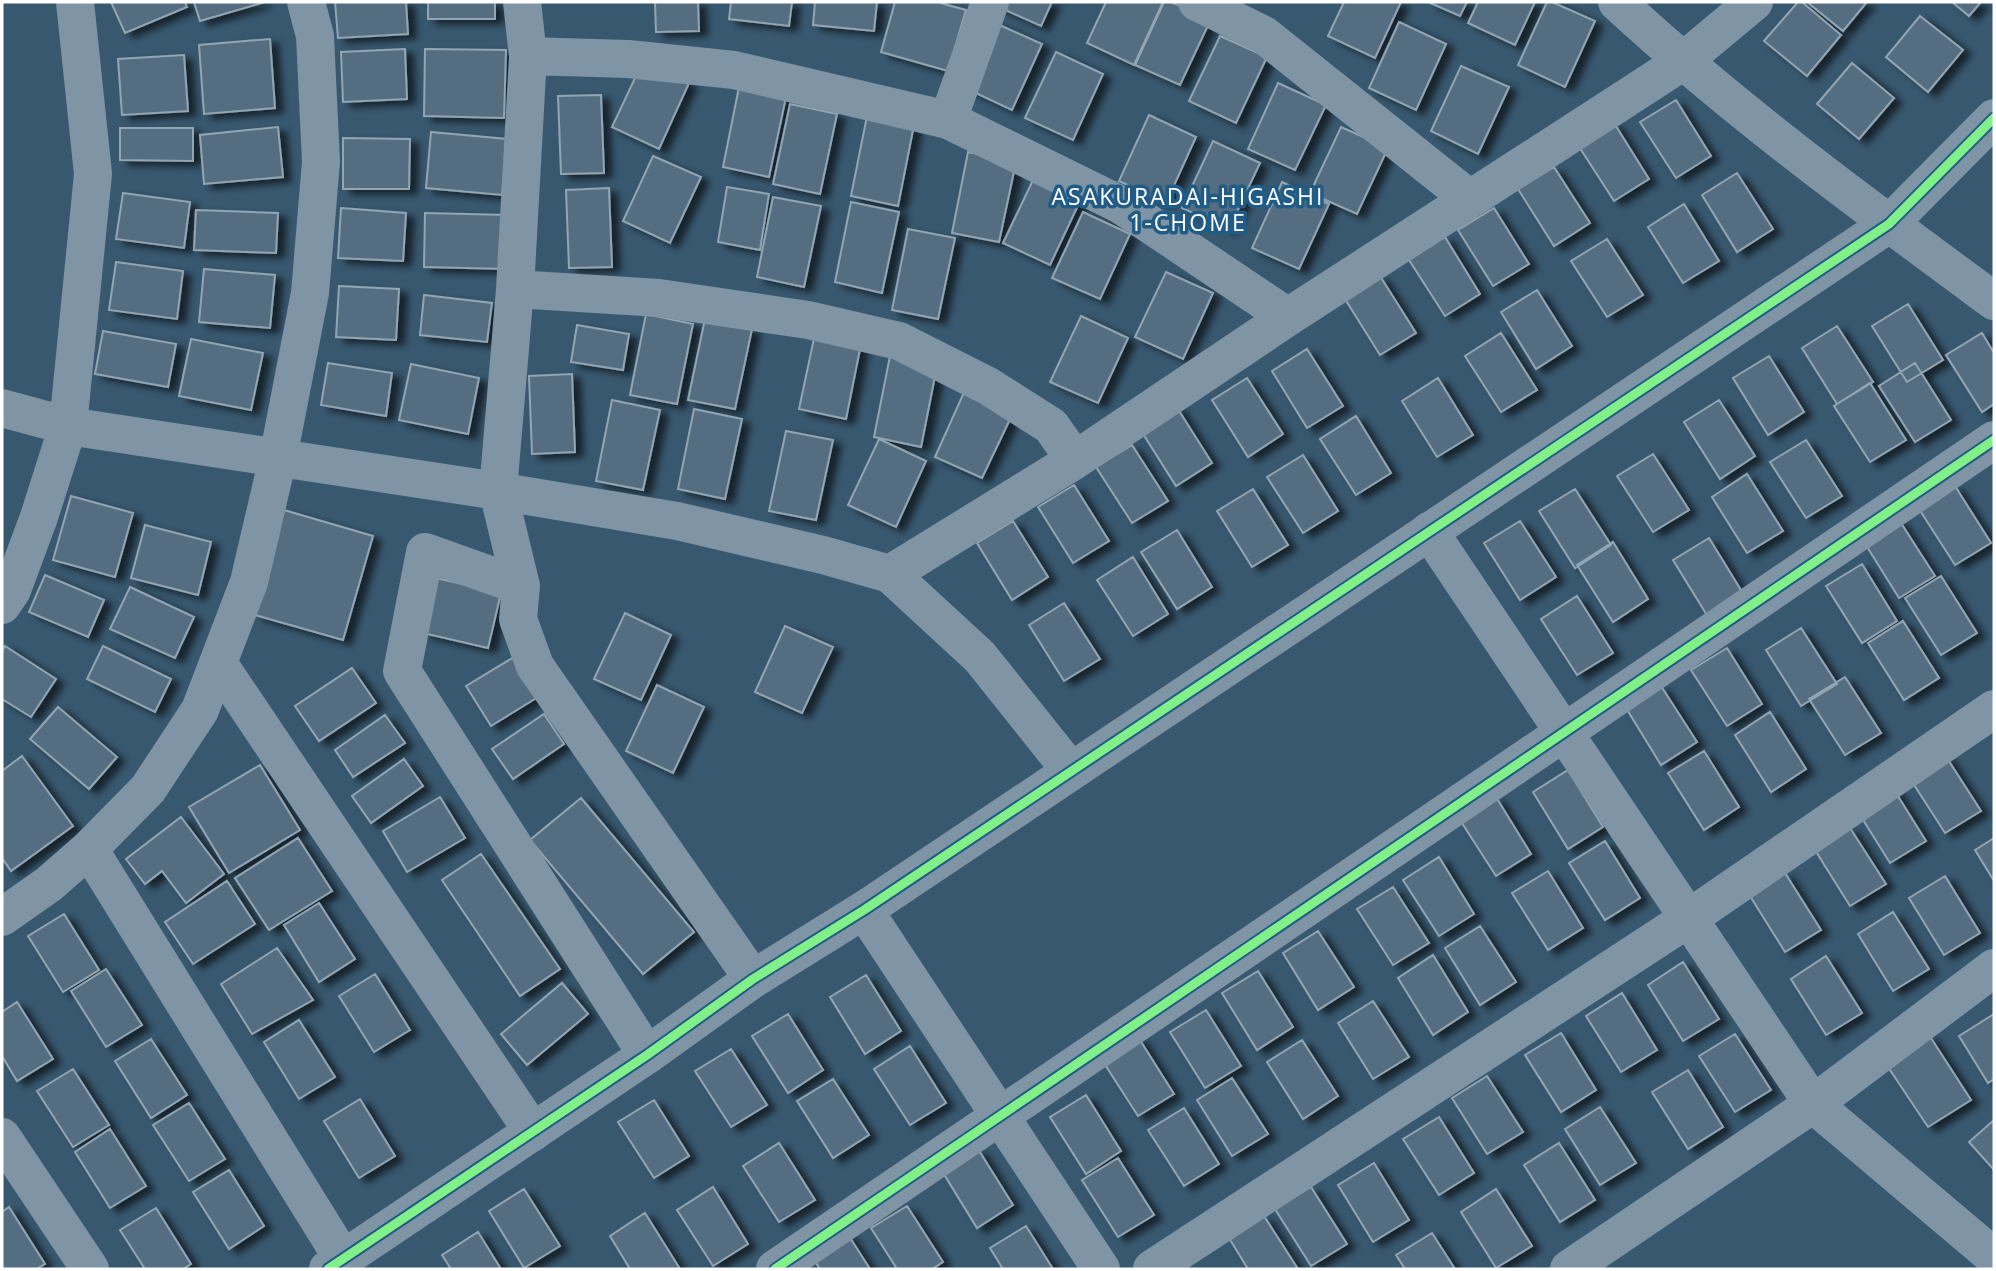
<svg xmlns="http://www.w3.org/2000/svg" width="1996" height="1271" viewBox="0 0 1996 1271" font-family="'Open Sans',sans-serif">
<defs>
<filter id="shadow"><feDropShadow dx="8" dy="4.5" stdDeviation="3.5" flood-color="#0009"/></filter>
</defs>
<rect width="100%" height="100%" fill="#38586f"/>
<path fill="#546d80" stroke="#92a5b3" stroke-width="2" filter="url(#shadow)" d="M111,2h74l2,5 -62,26z
M194,2h71l-65,19z
M335,2h71l2,32 -70,4z
M428,2h67v17h-67z
M655,2h43l1,29 -43,1z
M731,2h61l-3,24 -60,-7z
M815,2h62l-3,29 -61,-6z
M895,2h42l29,8 -18,61 -67,-19z
M995,2h57l-11,24 -47,-21z
M1106,2h57l-29,63 -47,-22z
M1164,2h7l40,17 -31,66 -45,-20z
M1344,2h57l-26,56 -47,-22z
M1428,2h39l-7,14z
M1478,2h57l-20,43 -47,-22z
M1547,2h5l43,19 -30,66 -47,-22z
M1798,2h4l39,33 -34,41 -43,-35z
M1807,2h60l-24,29z
M1952,2h29l-12,14z
M1920,16l43,34 -35,42 -42,-35z
M1399,22l47,22 -30,66 -47,-22z
M995,23l47,21 -30,66 -47,-22z
M1220,36l47,21 -31,66 -47,-22z
M270,39l5,69 -71,6 -5,-69z
M405,49l2,50 -64,3 -2,-50z
M425,49l81,1 -2,68 -80,-2z
M1056,52l47,22 -30,66 -48,-22z
M184,55l4,56 -66,4 -4,-56z
M643,61l46,22 -30,66 -47,-22z
M1852,63l42,35 -35,41 -42,-35z
M1461,66l48,21 -31,67 -47,-23z
M1278,83l48,22 -31,65 -47,-21z
M739,87l47,10 -17,80 -46,-10z
M601,95l3,78 -43,1 -3,-78z
M1676,100l35,56 -35,22 -36,-56z
M790,104l47,10 -17,80 -47,-10z
M1149,115l47,22 -30,66 -47,-22z
M867,116l47,9 -16,81 -47,-10z
M1614,123l35,56 -35,22 -36,-56z
M278,127l5,50 -79,7 -4,-49z
M1341,127l47,21 -31,66 -47,-21z
M120,128h73v33l-73,-1z
M431,132l76,7 -5,56 -76,-7z
M343,138l67,1 -1,50h-66z
M1213,141l47,22 -31,66 -47,-21z
M968,152l48,10 -17,80 -47,-9z
M653,156l48,21 -31,66 -47,-22z
M1554,167l36,56 -36,23 -36,-57z
M1737,173l36,56 -36,23 -35,-57z
M1034,178l47,21 -31,66 -47,-22z
M1282,182l47,22 -30,65 -47,-21z
M727,187l42,7 -9,56 -42,-8z
M609,188l3,79 -43,1 -3,-78z
M123,193l67,9 -6,46 -68,-9z
M773,197l48,9 -17,81 -47,-10z
M851,202l48,10 -17,81 -47,-11z
M1684,204l35,57 -36,22 -35,-56z
M341,208l65,5 -3,48 -65,-3z
M1494,208l35,56 -36,22 -35,-56z
M196,210l82,3 -2,40 -82,-3z
M1083,212l47,22 -30,65 -48,-21z
M425,213l83,2 -2,54 -82,-2z
M908,229l47,9 -17,81 -46,-9z
M1445,237l35,57 -35,22 -36,-56z
M1607,239l36,56 -36,22 -36,-56z
M116,262l67,9 -6,48 -68,-9z
M204,269l71,6 -5,53 -71,-6z
M1166,272l47,21 -30,66 -48,-22z
M1380,276l36,57 -36,22 -35,-56z
M339,286l60,3 -3,51 -60,-3z
M1537,290l35,56 -36,23 -35,-57z
M424,295l68,8 -5,39 -67,-7z
M1908,304l35,56 -36,22 -35,-56z
M646,314l47,10 -16,80 -47,-9z
M1081,316l47,22 -30,65 -48,-21z
M705,319l47,10 -17,80 -47,-9z
M577,325l52,9 -6,36 -52,-8z
M1837,326l36,56 -36,22 -35,-56z
M816,329l46,10 -16,80 -47,-10z
M103,331l73,13 -8,43 -73,-13z
M1501,333l36,57 -36,22 -36,-56z
M1982,333l12,20v51l-12,8 -36,-57z
M191,339l72,14 -12,57 -72,-14z
M1307,349l36,57 -36,22 -35,-57z
M890,356l47,10 -16,81 -47,-10z
M1769,356l35,56 -36,23 -35,-57z
M328,363l64,10 -6,43 -65,-11z
M1915,363l36,57 -36,22 -36,-56z
M411,364l68,14 -11,56 -69,-14z
M572,374l3,78 -43,2 -3,-78z
M1247,378l36,56 -35,23 -36,-57z
M1438,378l35,57 -36,22 -35,-56z
M1870,383l36,57 -36,22 -36,-56z
M965,390l48,23 -31,65 -47,-21z
M612,400l48,10 -17,80 -47,-9z
M1719,400l36,56 -35,23 -36,-57z
M1176,406l36,57 -36,23 -36,-57z
M694,409l48,10 -17,80 -47,-10z
M1356,416l35,57 -35,22 -36,-56z
M786,431l47,9 -17,80 -47,-9z
M879,439l47,22 -30,66 -48,-22z
M1806,440l36,56 -36,22 -36,-56z
M1132,445l36,56 -36,22 -36,-56z
M1653,454l36,56 -36,22 -36,-56z
M1303,455l35,56 -35,22 -36,-56z
M1747,474l36,57 -36,22 -35,-56z
M1074,485l35,56 -36,22 -35,-56z
M1955,486l36,57 -36,22 -36,-56z
M1253,489l35,56 -36,22 -35,-56z
M1575,489l36,56 -36,23 -36,-57z
M71,496l62,17 -18,64 -62,-17z
M284,510l89,26 -30,104 -88,-25z
M1899,520l36,56 -36,22 -35,-56z
M1013,521l35,56 -36,23 -35,-57z
M1520,521l36,56 -36,23 -36,-57z
M145,525l66,17 -13,53 -67,-17z
M1177,530l35,57 -35,22 -36,-57z
M1709,538l35,57 -36,22 -35,-57z
M1613,542l35,57 -35,23 -36,-57z
M1133,557l35,57 -35,22 -36,-56z
M1862,564l35,57 -35,22 -36,-57z
M45,575l59,25 -16,37 -59,-25z
M1941,576l36,57 -36,22 -36,-57z
M436,578l65,15 -13,55 -65,-15z
M130,587l64,30 -19,41 -65,-29z
M1577,596l36,57 -36,22 -36,-56z
M1064,603l36,56 -36,22 -35,-56z
M625,613l46,22 -30,65 -47,-21z
M1903,621l36,57 -35,22 -36,-57z
M785,626l48,21 -31,66 -47,-21z
M1801,628l36,56 -36,22 -35,-56z
M5,646l51,33 -25,38 -29,-18v-48z
M103,646l68,33 -16,33 -68,-33z
M1727,648l35,56 -35,22 -36,-56z
M514,657l24,40 -47,29 -25,-40z
M352,668l24,35 -57,38 -24,-35z
M1845,677l36,56 -36,22 -36,-56z
M657,685l47,22 -31,66 -47,-22z
M1661,686l36,56 -36,23 -35,-57z
M58,707l59,50 -28,32 -59,-50z
M1770,712l36,57 -35,23 -36,-57z
M544,714l20,30 -51,35 -21,-30z
M385,715l20,28 -52,34 -18,-27z
M1704,751l35,56 -35,23 -36,-57z
M1945,755l36,56 -36,22 -36,-56z
M22,756l51,70 -62,45 -9,-13v-87z
M404,759l19,27 -52,37 -19,-27z
M260,765l40,65 -71,43 -40,-66z
M1568,770l35,57 -35,22 -35,-57z
M1891,785l35,56 -36,22 -35,-56z
M440,797l25,41 -58,34 -24,-41z
M1496,797l35,57 -35,22 -36,-56z
M581,798l113,134 -51,42 -113,-134z
M181,817l43,57 -38,29 -24,-32 -17,13 -19,-25z
M1850,828l36,56 -36,22 -35,-56z
M298,838l34,53 -63,39 -34,-52z
M1994,838v43l-19,-31z
M1605,841l35,57 -35,22 -36,-57z
M481,854l79,115 -40,27 -78,-116z
M1439,857l35,57 -35,22 -36,-56z
M1548,871l35,57 -35,22 -36,-57z
M1785,873l36,57 -36,22 -35,-56z
M1945,876l35,57 -36,22 -35,-57z
M227,881l28,43 -62,40 -28,-42z
M1393,887l36,56 -36,22 -36,-56z
M319,903l36,56 -36,23 -35,-57z
M1893,912l36,57 -36,22 -35,-57z
M64,914l35,56 -36,22 -35,-56z
M1480,926l36,56 -36,23 -35,-57z
M1318,931l36,56 -36,23 -35,-57z
M277,948l36,52 -61,34 -31,-50z
M1433,955l35,57 -35,23 -35,-57z
M1826,956l36,57 -36,22 -35,-56z
M1683,962l36,57 -36,22 -35,-56z
M106,969l36,56 -36,22 -35,-56z
M1258,971l35,56 -36,23 -35,-57z
M375,974l35,56 -36,22 -35,-56z
M866,975l35,56 -36,23 -35,-57z
M562,983l26,31 -61,51 -26,-31z
M1622,993l35,57 -36,22 -35,-56z
M1373,1001l36,56 -36,22 -35,-56z
M17,1002l36,57 -36,22 -15,-25v-44z
M1206,1010l35,56 -36,22 -35,-56z
M788,1014l35,56 -35,23 -36,-57z
M1994,1014v65l-6,4 -29,-47z
M299,1020l36,57 -36,22 -35,-57z
M1561,1033l35,57 -35,22 -36,-57z
M1735,1034l36,56 -36,22 -36,-56z
M1929,1035l42,65 -43,27 -42,-63z
M1138,1037l36,57 -36,22 -36,-56z
M151,1039l36,56 -36,23 -36,-57z
M1302,1040l36,56 -35,23 -36,-57z
M910,1046l36,57 -36,22 -36,-56z
M731,1049l36,56 -36,22 -36,-56z
M73,1069l36,56 -36,22 -36,-56z
M1688,1070l35,57 -35,22 -36,-57z
M1487,1076l36,56 -36,22 -35,-56z
M1232,1078l36,56 -36,22 -35,-56z
M833,1079l36,56 -36,23 -36,-57z
M1086,1095l35,56 -35,23 -36,-57z
M360,1099l35,57 -36,22 -35,-57z
M654,1100l35,56 -35,22 -36,-56z
M189,1103l36,56 -36,22 -36,-56z
M1600,1107l36,56 -36,22 -35,-56z
M1184,1108l35,56 -35,22 -36,-56z
M1439,1117l35,56 -35,22 -36,-56z
M1994,1120v50l-25,-28z
M110,1129l36,57 -36,22 -35,-56z
M779,1143l36,57 -36,22 -36,-56z
M1559,1143l36,57 -35,22 -36,-57z
M978,1149l35,56 -36,23 -35,-57z
M1118,1158l36,57 -36,22 -36,-57z
M1374,1163l35,57 -36,22 -35,-57z
M229,1170l35,56 -35,23 -36,-57z
M713,1187l35,57 -35,22 -36,-56z
M1311,1187l36,57 -36,22 -36,-57z
M524,1189l36,57 -36,22 -35,-57z
M1496,1189l36,57 -36,22 -35,-56z
M907,1206l36,56 -11,7h-35l-26,-41z
M9,1207l36,57 -9,5h-34v-57z
M156,1208l35,56 -8,5h-38l-25,-39z
M645,1213l35,56h-50l-20,-33z
M1264,1216l34,53h-50l-19,-31z
M1026,1226l27,43h-50l-13,-21z
M478,1232l23,37h-50l-9,-14z
M847,1233l23,36h-50l-9,-14z
M1432,1233l23,36h-50l-9,-14z"/>
<g fill="none" stroke-linecap="round" stroke-linejoin="round">
<path stroke="#7f94a5" stroke-width="38" d="M522,2l6,54 -13,233 -17,202 23,95 -3,33 17,47 218,313
M1197,2l67,33 206,164
M528,56l100,3 106,11 214,50 173,85 167,112
M948,120l42,-118
M515,289l144,9 149,22 91,21 89,45 63,40 24,34
M2,408l66,18 430,65 179,30 146,34 67,19 90,83 91,114
M1429,531l384,573 181,153
M890,574l185,-114 213,-143 394,-255 72,-60
M521,586l-96,-34 -23,119 245,384
M2,605l10,-15 27,-73 29,-91 25,-252 -18,-172
M218,663l315,469
M89,849l254,410
M864,910l237,359
M2,917l47,-33 40,-35 59,-60 52,-79 49,-128 29,-124 32,-165 11,-131 -6,-126 -9,-34
M2,1137l88,132
M775,1269l1219,-829
M1152,1269l537,-351 305,-209
M1569,1269l244,-165 181,-136"/>
<path stroke="#7f94a5" stroke-width="38" d="M1617,2c118,109 248,204 377,299
M328,1269l319,-214 106,-76 111,-69 1025,-686 105,-106"/>
<g stroke="#215c86" stroke-width="13">
<path id="cycleway" d="M328,1269l319,-214 106,-76 111,-69 1025,-686 105,-106
M775,1269l1219,-829"/>
</g>
<use href="#cycleway" stroke="#82f089" stroke-width="9"/>
</g>
<g text-anchor="middle" dominant-baseline="central" stroke-width="7" stroke-linejoin="round" paint-order="stroke">
<g font-size="23" letter-spacing="2" fill="#fff" stroke="#215c86">
<text x="1188" y="196">ASAKURADAI-HIGASHI<tspan x="1188" dy="26">1-CHOME</tspan></text>
</g>
</g>
<rect width="1996" height="1271" fill="none" stroke="#ffffff" stroke-width="7"/>
</svg>
